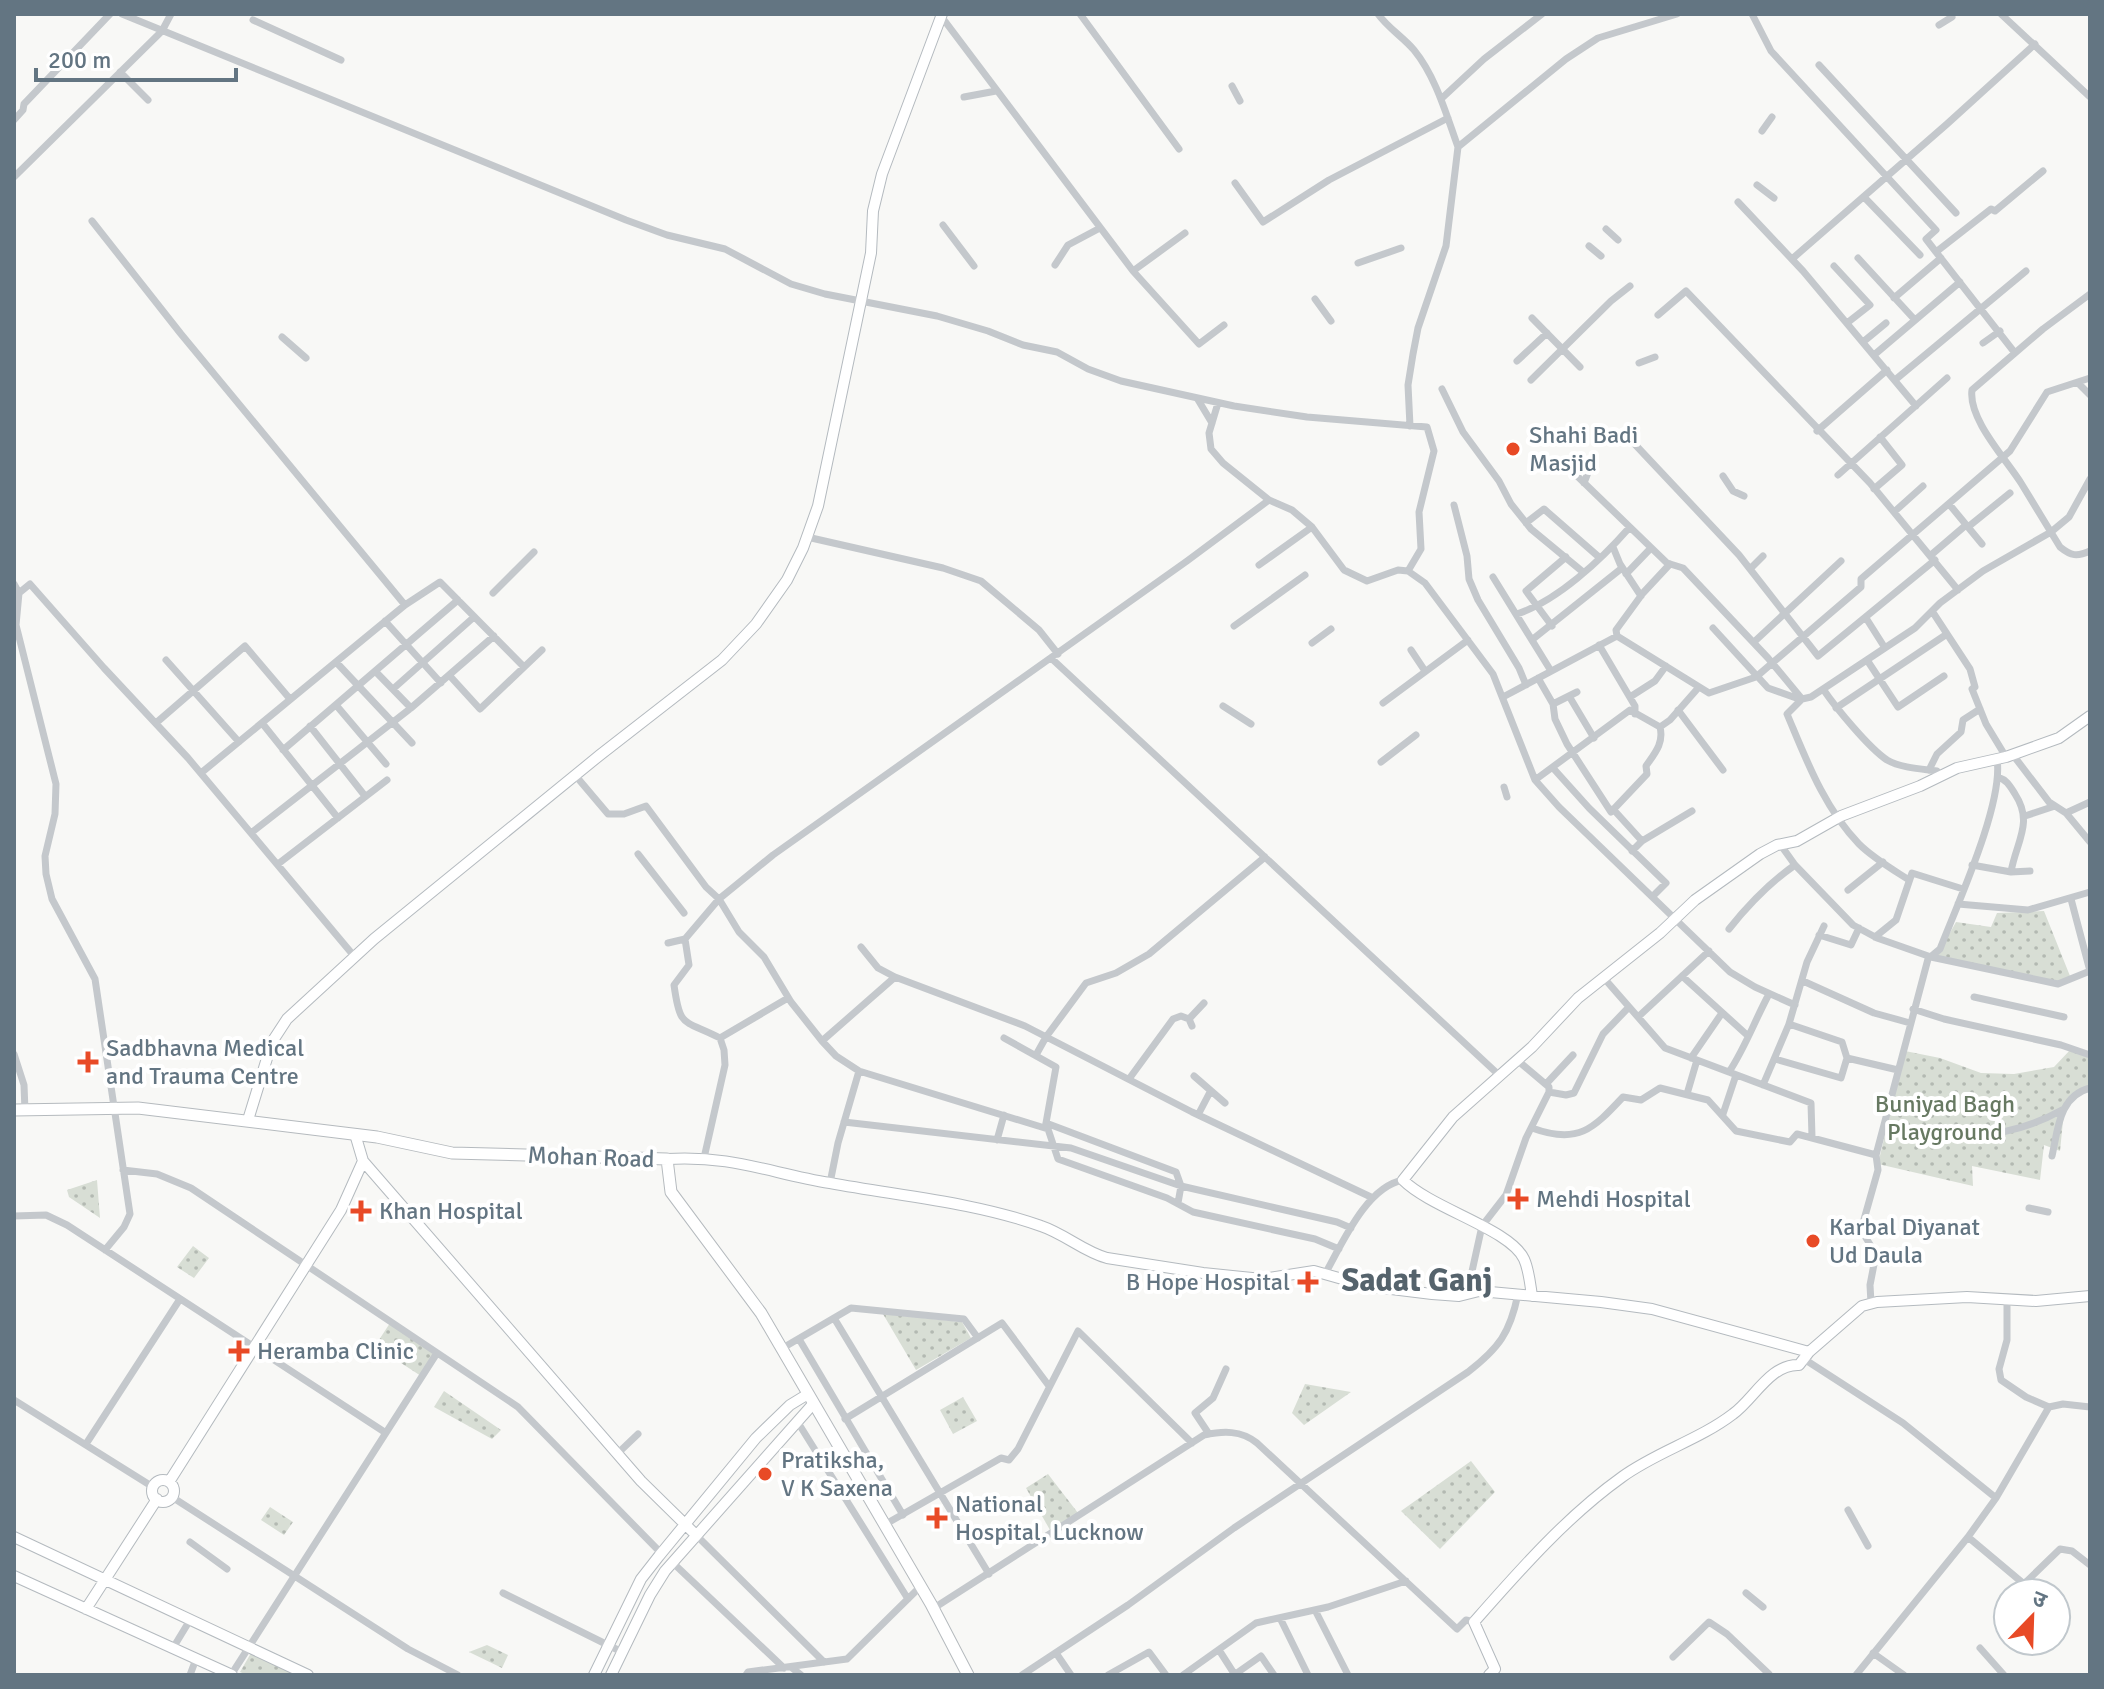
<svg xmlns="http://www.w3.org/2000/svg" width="2104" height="1689" viewBox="0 0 2104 1689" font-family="Signika,'Noto Sans Devanagari',sans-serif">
<defs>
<pattern id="grass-dots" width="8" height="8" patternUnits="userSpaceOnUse" patternTransform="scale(2)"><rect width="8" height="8" fill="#d8ded5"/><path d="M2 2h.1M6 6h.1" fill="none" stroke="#b3b9b2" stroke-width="1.8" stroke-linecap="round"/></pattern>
</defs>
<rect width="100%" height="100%" fill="#f8f8f6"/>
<path fill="url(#grass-dots)" d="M2044,911l26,65 -12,8 -121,-28 19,-34 35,5 6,-14z
M2071,1049l19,9v33l-25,10 -5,50 -16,-6 -4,35 -68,-14 1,20 -95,-22 27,-113 35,7 41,15 33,1 40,-7z
M97,1180l3,38 -31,-21 -2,-7z
M193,1246l16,12 -15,20 -17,-11z
M883,1314l79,8 9,16 -55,32z
M390,1323l46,31 -15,22 -46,-30z
M1305,1384l46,8 -47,33 -12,-12z
M444,1391l57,39 -9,9 -58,-32z
M963,1397l14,24 -24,13 -13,-24z
M1471,1461l24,31 -55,57 -39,-38z
M1048,1474l30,39 -28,17 -24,-42z
M270,1507l23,15 -9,13 -23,-15z
M487,1645l21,10 -6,13 -33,-16z
M251,1653l47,22h-51l-7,-3z"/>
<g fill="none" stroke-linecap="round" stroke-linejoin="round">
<g stroke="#b4babf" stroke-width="12">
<path id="secondary" d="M248,1120l24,-78 15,-23 87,-80 226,-184 122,-95 34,-36 31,-44 16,-32 15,-42 53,-253 2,-42 9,-37 60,-160
M355,1134l8,27 278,320 54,53
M667,1159c64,-4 103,14 163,24 70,13 144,19 211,43 24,8 43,26 66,32l96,15 59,6 52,-8 53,15 65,8 27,2 20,-5 122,11 51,7 157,43
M1532,1296c-2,-13 -3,-26 -8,-37 -14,-30 -92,-50 -121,-79l50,-63 79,-70 46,-49 82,-65 35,-33 65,-46 17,-9 20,-4 44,-25 79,-30 37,-18 49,-11 53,-19 31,-22
M152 1491a11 11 0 1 1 22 0a11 11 0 1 1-22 0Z
M169,1482l172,-272 22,-49
M14,1537l294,138
M14,1576l218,99
M86,1609l71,-110
M594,1675l47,-96 18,-23 97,-118 34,-33 18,-11
M611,1675l39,-80 15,-24 148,-167
M1489,1675l6,-6 -21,-47c45,-51 92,-105 148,-145 34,-25 77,-37 111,-63 21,-15 37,-50 66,-49l10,-13 53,-46 15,-4 90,-5 69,4 54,-5"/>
</g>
<g stroke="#b5babe" stroke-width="13">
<path id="primary" d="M14,1110l124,-2 239,29 75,16 215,6 4,33 90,121 170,291 37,71"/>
</g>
<path stroke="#c4c8cc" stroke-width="7" d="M122,14l504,206 41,15 58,14 66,35 34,10 112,22 51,15 35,14 34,7 31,17 33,12 113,25 73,11 120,10 7,24 -15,61 2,37 -13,22
M1080,14l99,135
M1378,14c10,14 25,23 36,36 22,27 32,64 44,97
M1752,14l19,37 165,179 -10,9 10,13
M2001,14l89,83
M941,16l192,255 66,73 25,-19
M253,20l88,40
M1939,25l13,-8
M1819,65l137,148
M120,72l28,28
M1232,86l8,15
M964,97l32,-6
M1441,99l43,-40 58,-45
M14,120l9,-10 1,-6 86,-90
M1762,131l10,-14
M14,177l148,-146 9,-17
M1235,183l28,39 66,-42 119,-62
M1757,185l17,13
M1864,197l56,58
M1738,202l65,69 113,135
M92,221l89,113 224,271
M943,225l31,41
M1606,229l12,11
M1589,246l12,10
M1858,258l57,62
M1792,259l155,-135 88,-80
M1358,263l43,-15
M1055,265l13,-20 32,-17
M1834,266l36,39 -23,18
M1133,271l52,-38
M2090,294l-47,35 -71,61c-4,29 34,69 49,93 13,21 26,43 39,64 11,9 17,10 30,4
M1894,298l47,-40
M1315,299l16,22
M1658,315l28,-24 184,192 88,107
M1532,318l48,49
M282,337l24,21
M1863,342l23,-19
M1983,343l17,-12
M2015,353l-79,-101 55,-43 4,2 48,-40
M1874,355l86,-73
M1517,361l30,-28
M1639,363l16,-6
M1531,380l80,-79 19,-15
M1895,380l131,-109
M2078,383l12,12
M1442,389l21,43 36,49 12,23 20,25 52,43
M1197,398l15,25
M1218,403l-9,30 2,16 12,14 46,37 23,10 20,17 32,43 23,11 31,-11 10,1 17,12 68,91 42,106 24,27 171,165 25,15 40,18
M1410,426l-2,-41 5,-31 5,-26 28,-82 12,-99 108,-88 32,-21 79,-24
M1817,431l70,-61
M1628,437l111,118 79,101 117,-96
M1575,474l92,89 16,5 85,90 34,41
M1838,475l109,-97
M1723,476l10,15 11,5
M1584,483l5,-13 6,-3
M1874,489l28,-24 -22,-28
M1949,504l33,40
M1454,505l13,51 2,23 9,21 41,68 7,17
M1894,512l29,-26
M1526,523l18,-14 56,49
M1968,527l42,-34
M807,537l136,31 38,13 58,49 19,24
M1613,547l7,17 21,32
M1931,555l35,-30
M1259,565l53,-38
M1750,569l13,-13
M1626,574l25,-26
M1493,577l58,94
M14,584l5,9 -3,32 40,159 -1,30 -10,42 1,18 6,25 43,80 35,235 -6,13 -19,23
M19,593l11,-9 74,84 84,90 166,198
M493,593l41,-41
M1932,611l38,58 5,18 -3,2 14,35 20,33
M1517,614c40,-13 84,-54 112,-86
M1866,618l19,30
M385,621l56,62
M1234,626l71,-51
M1552,626l-26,-35 40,-34
M1713,628l55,60 31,11
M1617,636l-1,-6 27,-37 27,-29
M1533,639l89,-71
M1754,642l87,-81
M1312,643l19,-14
M1599,645l36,61v8
M1411,650l14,21
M1051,658l449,418
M166,660l73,82
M1867,660l31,47 46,-31
M336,662l76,81
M375,671l36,37
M449,675l31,34 62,-59
M1538,678l15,26 2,15 12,25 44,68 36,-38 -1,-8c9,-13 18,-23 14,-39
M393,689l81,-72
M1823,689c13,19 46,59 64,71 14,8 35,9 50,11l3,5
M1569,696l25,42
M1503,697l114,-61 92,57 47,-16 105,-90v-8l149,-128 37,-59 43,-14
M1630,697l25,-16 11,-15
M1383,703l85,-63
M1553,704l24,-12
M336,705l50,59
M1223,706l28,18
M1836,708l111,-74
M1678,710l45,60
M156,723l89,-77 45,53
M262,723l76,95
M310,726l55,70
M1660,727l10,-7 29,-33
M283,750l175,-150
M2013,755l36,47 17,11 24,29
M1381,762l35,-27
M1553,768l36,40 77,75 -13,13
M1929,770l8,-16 24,-22 2,-12 17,-11
M201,773l204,-168 35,-23 84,85
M575,775l33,39h16l22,-8 60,81 13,12 20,33 25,25 27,45 31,39 73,-64 130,49 167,86 181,86
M1998,777c9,3 12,9 17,17 19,29 1,48 -4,78
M1535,780l95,-70 30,17
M1504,787l3,10
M1613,809l29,32
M2066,813l24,-11
M2025,816l30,-10
M251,833l160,-125 83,-72
M1780,844l15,21 58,60 24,13 54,19 127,27 32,-13 -19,-72
M1632,851l10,-10 50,-30
M638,854l46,59
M278,864l109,-84
M1972,865l39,7 19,-1
M1909,880c-17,-11 -36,-22 -50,-36 -35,-36 -53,-85 -72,-130l15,-15 9,-2 104,-69 25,-25 43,-32 68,-39 18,-15 21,-38
M1848,890l35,-28
M1958,904l70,6 62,-18
M1729,929c20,-25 40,-46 66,-64
M1819,935l32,10 8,-17
M1875,937l21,-17 16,-47 51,16
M668,943l17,-4
M861,947l17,21 17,9
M1682,976l65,59
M1603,977l62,71 146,55 1,34
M1803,981l71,32 36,10
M1974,997l90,20
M1913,1009l31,10 117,26 29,10
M1638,1017l71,-66
M1192,1026l-3,-7 15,-16
M720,1038l68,-40
M1004,1038l52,29 -10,56 12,36 109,39 26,14 122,27 24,10
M822,1041l14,15 23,15 189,58
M14,1054l10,31 1,26
M1036,1055l10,-18 40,-54 30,-10 33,-19 116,-97
M1691,1058l31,-45
M1847,1058l51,12
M1775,1059l66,19 6,-20 -5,-16 -53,-18
M1729,1072c16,-24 26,-52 40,-78
M1194,1076l31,27
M1129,1079l44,-60 8,-3 8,3
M1546,1084l27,-29
M1763,1085l26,-61 18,-62 17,-36
M1549,1092l17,3 8,-2 29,-59 26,-27
M1687,1094l10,-34
M1723,1114l13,-39
M1198,1115l12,-23
M844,1122l227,26 110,38 156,36 14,6
M1046,1123l130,49 5,14 -3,17
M1885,1125c66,13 116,19 177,-15
M1532,1128c46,17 61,1 91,-31l18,3 19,-12 48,12 28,31 54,11 7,-8 79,21
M997,1140l7,-25
M2052,1156c6,-27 7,-60 38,-68
M704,1158l21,-93 -1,-15 -4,-12c-37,-19 -40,-9 -46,-53l15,-20 -4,-26 34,-40 54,-44 414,-294 82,-61
M123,1170l34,4 34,14 327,219 143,146
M830,1183l8,-40 21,-72
M2029,1208l19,4
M14,1216l32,-1 21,10 319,208
M1325,1274c17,-30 41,-87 78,-94
M1467,1294l15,-68 24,-31 20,-57 23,-46v-5l-32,-27
M2007,1299v41l-8,29 2,11 25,17 23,10 -53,91 -28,39 56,47 36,-35 12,2 18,14
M1871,1303l-1,-18 6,-31 -15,-24 17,-60 -2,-15 52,-196 12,-10c17,-44 64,-146 57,-190
M834,1318l155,256
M799,1339l104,176
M781,1349l70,-41 113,11 14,19
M1804,1359l99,64 93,75
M14,1400l139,87
M2049,1407l14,-3 27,3
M845,1419l157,-96 47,63
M797,1421l111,178
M1209,1434l-14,-21 18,-15 13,-29
M86,1444l94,-145
M617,1454l21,-20
M172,1497l236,152 50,26
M1848,1510l20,36
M884,1525l117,-67 8,2 9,-11 60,-118 114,112
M695,1534l129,128
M190,1542l37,27
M672,1562l112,106
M503,1593l119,59
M1746,1593l17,14
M934,1608l270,-173c19,-4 37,-5 53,8l200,186 9,-9 8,2
M1315,1610l33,65
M1280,1618l28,57
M173,1648l17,-28
M1980,1648l24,27
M1219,1650l16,25
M1056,1653l15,22
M1873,1653l31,22
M1673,1657l36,-35 18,12 42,40
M791,1667l10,8
M190,1675l6,-16
M231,1675l206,-322
M746,1675l2,-3 99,-13 74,-73
M1022,1675l106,-70 106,-77 234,-156c31,-24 42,-39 50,-78
M1108,1675l41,-23 17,23
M1183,1675l73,-52 72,-16 78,-26
M1234,1675l27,-19 13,19
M1856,1675l112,-138"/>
<use href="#secondary" stroke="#fff" stroke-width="10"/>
<use href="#primary" stroke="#fff" stroke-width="11"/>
</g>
<g fill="#e84a26" stroke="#fff" stroke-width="3">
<circle cx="1513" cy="449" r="8"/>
<path d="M84 1050h8v8h8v8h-8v8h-8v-8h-8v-8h8z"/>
<path d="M1514 1187h8v8h8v8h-8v8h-8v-8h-8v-8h8z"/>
<path d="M357 1199h8v8h8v8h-8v8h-8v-8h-8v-8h8z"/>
<circle cx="1813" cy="1241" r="8"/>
<path d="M1304 1270h8v8h8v8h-8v8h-8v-8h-8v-8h8z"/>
<path d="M235 1339h8v8h8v8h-8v8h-8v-8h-8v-8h8z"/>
<circle cx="765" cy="1474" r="8"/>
<path d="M933 1506h8v8h8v8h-8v8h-8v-8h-8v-8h8z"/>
</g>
<g text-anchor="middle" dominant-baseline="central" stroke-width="8" stroke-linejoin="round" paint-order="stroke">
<g font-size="24" fill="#637582" stroke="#fff" text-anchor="start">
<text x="1529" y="435">Shahi Badi<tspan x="1529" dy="28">Masjid</tspan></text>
<text x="106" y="1048">Sadbhavna Medical<tspan x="106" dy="28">and Trauma Centre</tspan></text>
<text x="1536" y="1199">Mehdi Hospital</text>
<text x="379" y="1211">Khan Hospital</text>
<text x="1829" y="1227">Karbal Diyanat<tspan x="1829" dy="28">Ud Daula</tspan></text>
<text x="1290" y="1282" text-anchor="end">B Hope Hospital</text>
<text x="257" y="1351">Heramba Clinic</text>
<text x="781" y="1460">Pratiksha,<tspan x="781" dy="28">V K Saxena</tspan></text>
<text x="955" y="1504">National<tspan x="955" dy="28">Hospital, Lucknow</tspan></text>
</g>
<g font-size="24" fill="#677962" stroke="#fff">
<text x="1945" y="1104">Buniyad Bagh<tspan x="1945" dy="28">Playground</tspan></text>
</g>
<g font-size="24" fill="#637582" stroke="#fff">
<text transform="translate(591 1157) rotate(2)">Mohan Road</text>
</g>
<g font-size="32" font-weight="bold" fill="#55636c" stroke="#fff">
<text x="1417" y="1280">Sadat Ganj</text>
</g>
</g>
<rect width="2104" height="1689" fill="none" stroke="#637582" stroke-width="32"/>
<g transform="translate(2032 1617) rotate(23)"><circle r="38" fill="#ffffff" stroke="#c1c8cd" stroke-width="2"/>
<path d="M0-6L14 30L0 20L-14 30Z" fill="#e84a26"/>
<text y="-12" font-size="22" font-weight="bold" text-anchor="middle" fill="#637582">उ</text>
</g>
<path d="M36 68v12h200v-12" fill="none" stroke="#637582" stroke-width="4"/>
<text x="48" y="68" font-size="24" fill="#637582" stroke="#ffffff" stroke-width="6" paint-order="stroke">200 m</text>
</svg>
